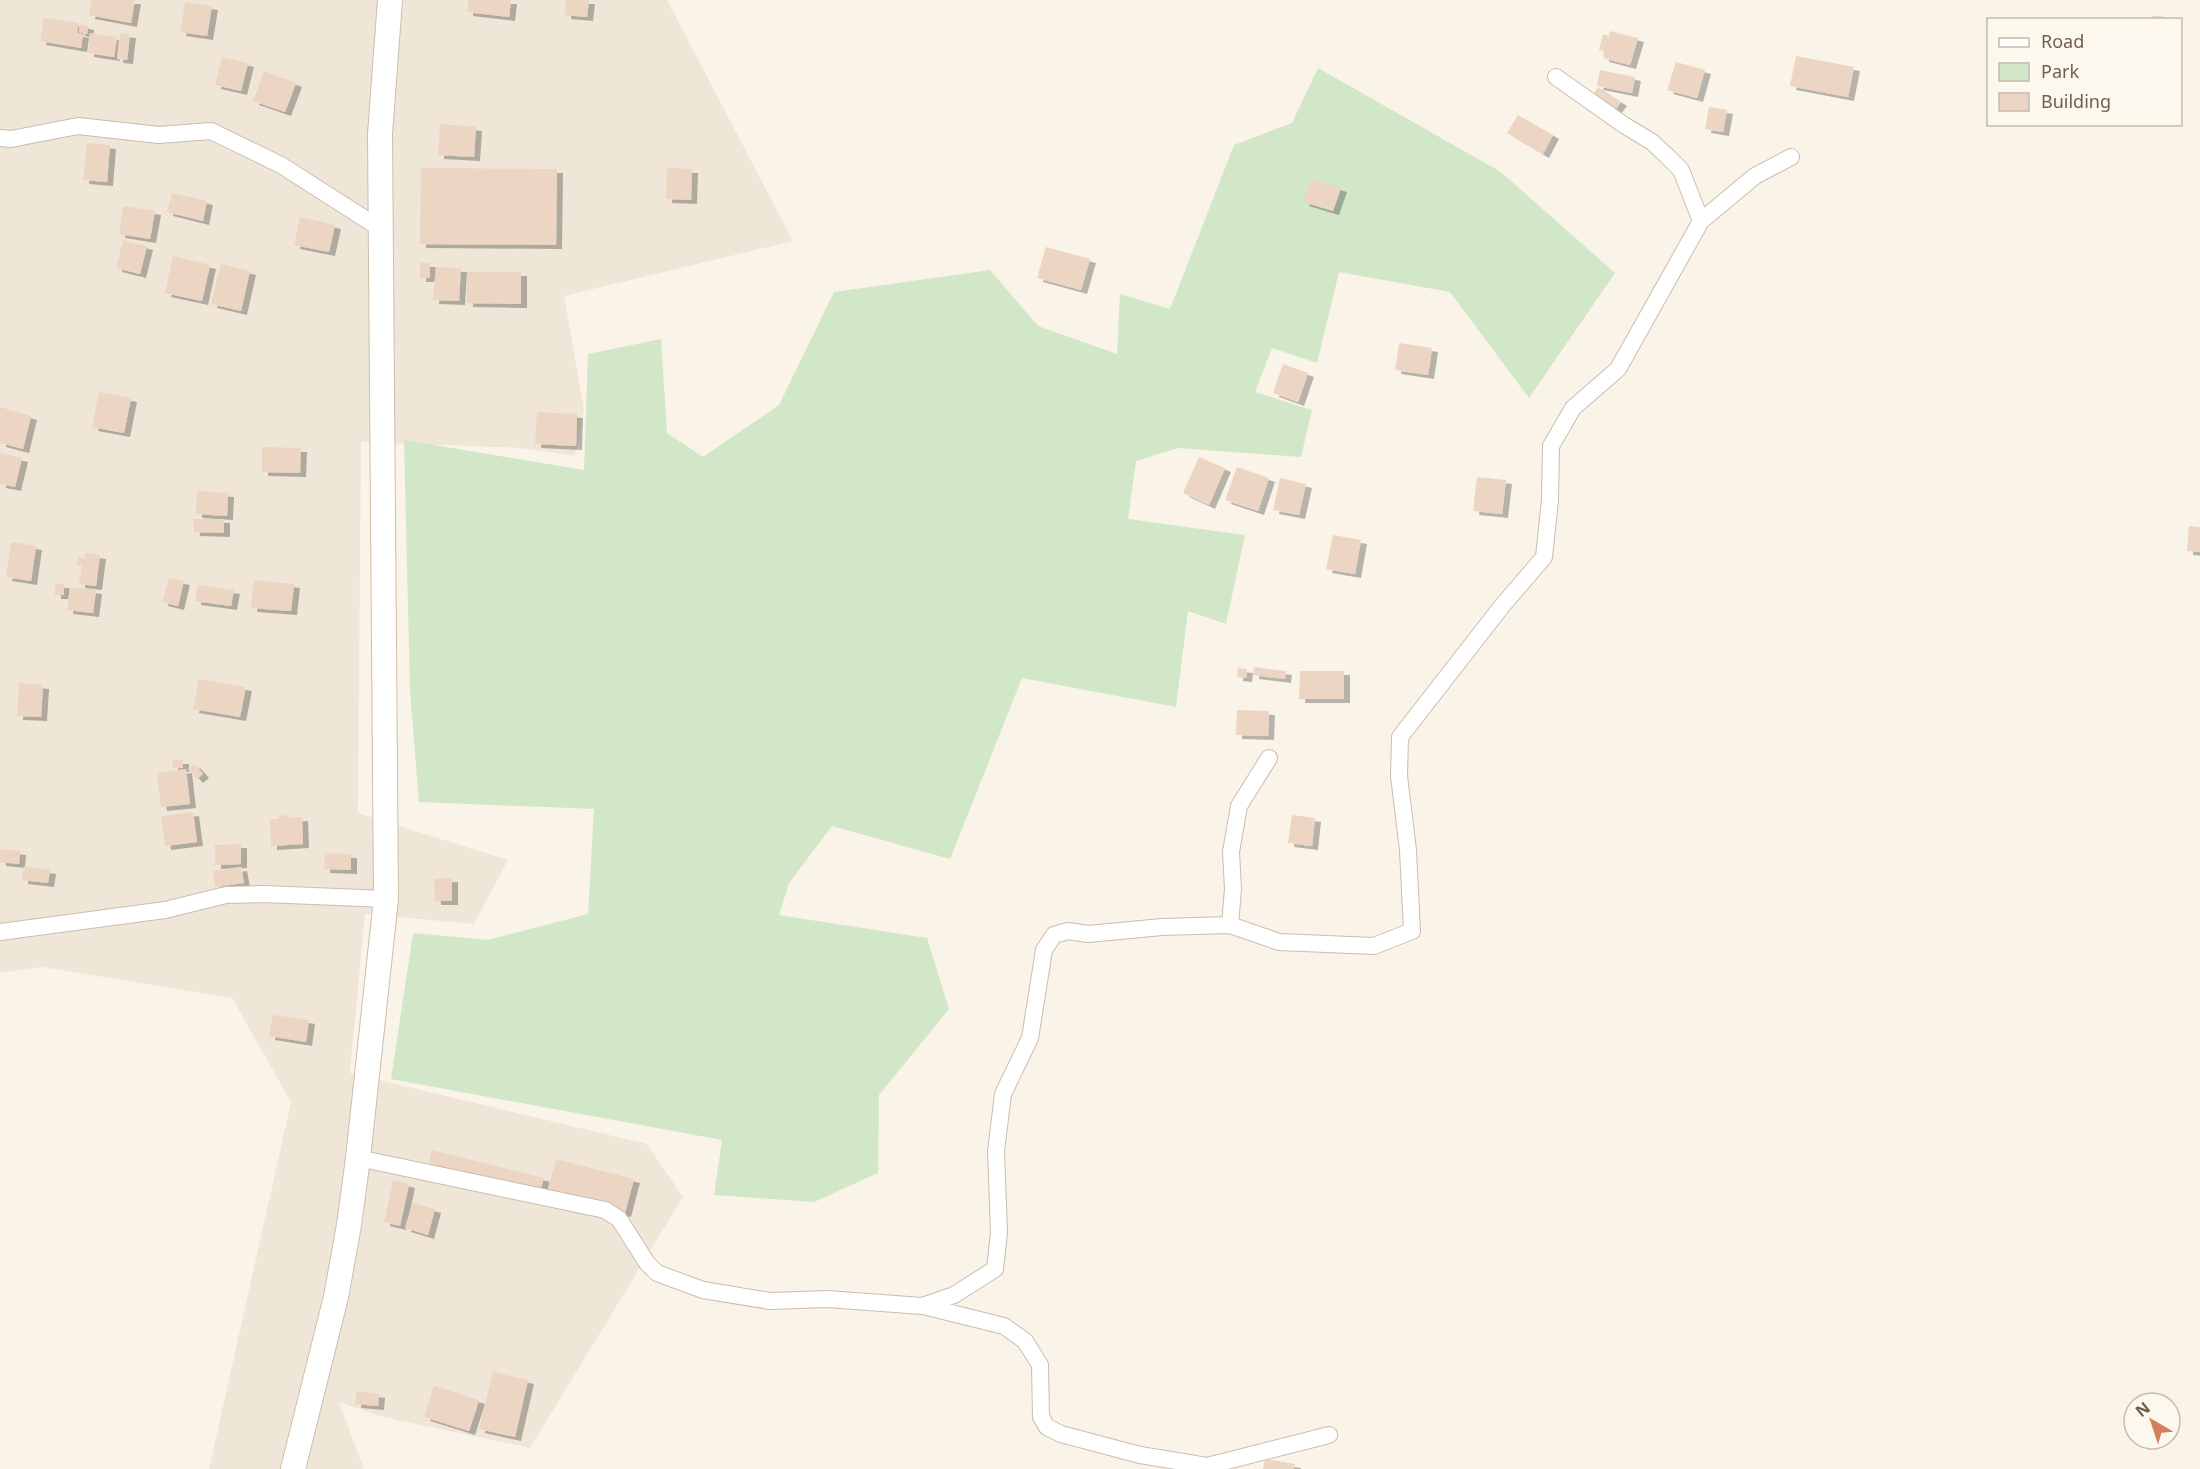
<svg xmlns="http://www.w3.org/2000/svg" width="2200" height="1469" viewBox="0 0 2200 1469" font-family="'Noto Sans',sans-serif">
<defs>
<filter id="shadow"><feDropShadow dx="6" dy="4" stdDeviation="0" flood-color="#0004"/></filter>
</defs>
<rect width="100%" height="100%" fill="#faf4e8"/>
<path fill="#f0e6d7" d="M0,0h667l126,241 -229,55 20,114 -9,46 -55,-8 -159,-6 -3,371 150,47 -34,64 -109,-10 -15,159 297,71 36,53 -153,251 -151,-32 -40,-14 25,67h-155l82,-367 -59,-104 -190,-31 -42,6z"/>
<path fill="#d2e6c8" d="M1318,68l183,104 114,101 -86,125 -79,-106 -111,-20 -22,91 -45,-15 -17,44 57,18 -11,47 -123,-9 -42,13 -8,58 117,16 -19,89 -38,-13 -12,96 -154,-29 -72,181 -118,-33 -43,57 -10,32 148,23 22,71 -70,86 -1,78 -64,29 -100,-7 8,-55 -331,-61 22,-146 75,7 100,-26 6,-105 -175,-7 -9,-111 -6,-251 180,30 4,-116 73,-15 6,94 36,24 76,-52 55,-113 156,-22 48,56 79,28 3,-60 50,15 64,-164 58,-22z"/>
<path fill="#ecd5c3" filter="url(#shadow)" d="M92,0h43l-4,23 -42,-8z
M469,0h42l-2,17 -42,-5z
M566,0h23l-2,17 -22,-2z
M185,2l27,4 -5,30 -27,-4z
M2152,16h11v4h-11z
M44,18l35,5 -2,10 6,1 -2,14 -41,-7z
M80,24l8,2 -1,8 -8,-2z
M1610,31l28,7 -8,27 -27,-7 1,-7 -5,-1 4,-16 6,2z
M90,33l27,4 -3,20 -26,-4z
M120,33l10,1 -3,26 -10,-1z
M1796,56l58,11 -6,30 -58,-11z
M222,57l26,6 -7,28 -26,-6z
M1676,62l29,8 -8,28 -30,-8z
M1600,70l35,7 -3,16 -35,-7z
M264,71l32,12 -11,29 -32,-11z
M1598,87l23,15 -9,12 -22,-15z
M1709,107l18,3 -4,22 -18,-3z
M1518,115l35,20 -10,19 -36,-21z
M440,124l36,3 -2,30 -36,-2z
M87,143l23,2 -3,37 -24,-2z
M421,168l136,1 -1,76 -136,-1z
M667,168l25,1 -1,31 -25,-1z
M1311,179l30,9 -8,23 -30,-9z
M172,193l35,8 -4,20 -36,-9z
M123,206l32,5 -5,28 -31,-5z
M300,217l35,8 -6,27 -35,-7z
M123,240l24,6 -7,28 -24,-6z
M1046,247l44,12 -9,31 -44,-12z
M173,256l37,9 -8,36 -37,-8z
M420,263h10v15h-10z
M221,264l29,7 -9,40 -30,-7z
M436,267l25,1 -2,33 -26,-1z
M467,272h54v32l-54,-1z
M1399,343l33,5 -4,27 -33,-5z
M1283,364l25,9 -10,29 -25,-9z
M99,392l32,6 -7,35 -32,-6z
M0,407l31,9 -8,33 -23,-6z
M537,412l40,2 -1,32 -41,-2z
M262,447l39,1 -1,25 -38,-1z
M0,453l22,5 -7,29 -15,-3z
M1199,457l26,11 -16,37 -26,-12z
M1237,467l32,11 -11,33 -33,-11z
M1477,477l29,3 -4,34 -29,-3z
M1280,478l26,6 -7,31 -26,-5z
M197,491l31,2 -1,23 -31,-2z
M193,519h31v14l-30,-1z
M2189,526l11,1v25l-13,-1z
M1333,535l28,5 -6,34 -29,-5z
M11,542l25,4 -5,35 -25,-4z
M85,553l15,2 -4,31 -17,-2 3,-18 -5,-1 1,-8 7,1z
M169,578l15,3 -6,25 -16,-4z
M254,580l40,4 -3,27 -40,-3z
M55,584h9v11h-9z
M198,585l36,5 -3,16 -36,-5z
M70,587l26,3 -3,23 -26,-3z
M1254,667l32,4 -1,8 -32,-4z
M1238,668l9,1 -1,9 -9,-1z
M1300,671h44v28h-45z
M199,679l47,8 -6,30 -47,-8z
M19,683l24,2 -2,32 -24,-1z
M1237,710l32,1 -1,25 -32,-1z
M173,760h10v8l-11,-1z
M194,764l9,10 -6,5 -9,-10z
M186,769l4,35 -29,3 -4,-34z
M193,812l4,30 -32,4 -4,-30z
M289,815v3l13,-1 1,27 -32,2 -1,-27h9v-3z
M1292,815l23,3 -3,28 -24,-3z
M241,844v20l-26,1v-20z
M0,849l20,2 -1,13 -19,-2z
M325,853l26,1v16l-27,-1z
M24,866l26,4 -2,13 -26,-3z
M241,867l3,16 -29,4 -2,-16z
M452,878v23h-17l-1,-22z
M273,1015l36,5 -3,22 -37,-6z
M432,1150l112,28 -4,13 -111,-28z
M556,1159l78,20 -9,34 -78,-20z
M393,1180l16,4 -9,42 -16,-4z
M413,1203l22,6 -7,26 -23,-7z
M493,1372l35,8 -13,57 -36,-8z
M434,1386l45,14 -10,31 -45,-14z
M357,1391l22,3 -1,12 -23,-2z
M1265,1459l30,5 -1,5h-31z"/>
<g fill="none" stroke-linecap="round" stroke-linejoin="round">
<g stroke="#cbbcaf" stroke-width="18">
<path id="street" d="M1556,77l68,48 28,17 15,14 14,14 20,51
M0,138l11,1 67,-13 81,9 52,-4 70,34 100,64
M1230,925l49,17 95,4 38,-15 -4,-81 -9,-74 1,-39 102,-131 42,-49 6,-57 1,-54 22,-38 45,-39 83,-148 54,-45 36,-19
M0,932l165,-22 61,-15 38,-1 122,5
M358,1158l247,52 14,9 28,44 10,10 46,17 67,11 57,-2 95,7 32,-11 41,-26 4,-37 -3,-81 7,-57 27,-56 14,-88 10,-15 14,-4 20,3 74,-7 68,-2 3,-36 -2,-37 8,-46 30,-48
M923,1306l81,20 21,15 15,24 1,52 6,10 14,7 79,21 67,11 122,-31"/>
</g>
<g stroke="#cdbdad" stroke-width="26">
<path id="secondary" d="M293,1469l43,-172 13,-72 9,-67 28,-259 -6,-765 10,-134"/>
</g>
<use href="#street" stroke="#fff" stroke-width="16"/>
<use href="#secondary" stroke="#fff" stroke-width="24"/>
</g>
<rect x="1987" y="18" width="195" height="108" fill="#fdf8ee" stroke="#c5baae" stroke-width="1.5"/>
<rect x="1999" y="38" width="30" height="9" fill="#ffffff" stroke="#c5baae" stroke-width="1.5"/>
<text x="2041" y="48" font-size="18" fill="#715d4f">Road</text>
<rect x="1999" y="63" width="30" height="18" fill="#d2e6c8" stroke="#c5baae" stroke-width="1.5"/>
<text x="2041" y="78" font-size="18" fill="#715d4f">Park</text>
<rect x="1999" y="93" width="30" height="18" fill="#ecd5c3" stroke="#c5baae" stroke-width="1.5"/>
<text x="2041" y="108" font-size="18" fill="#715d4f">Building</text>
<g transform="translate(2152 1421) rotate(321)"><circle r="28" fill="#fdf8ee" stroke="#c5baae" stroke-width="1.5"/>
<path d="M0-4.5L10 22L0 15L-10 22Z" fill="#d57e5c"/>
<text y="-9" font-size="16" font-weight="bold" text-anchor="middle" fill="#715d4f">N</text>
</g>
</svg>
